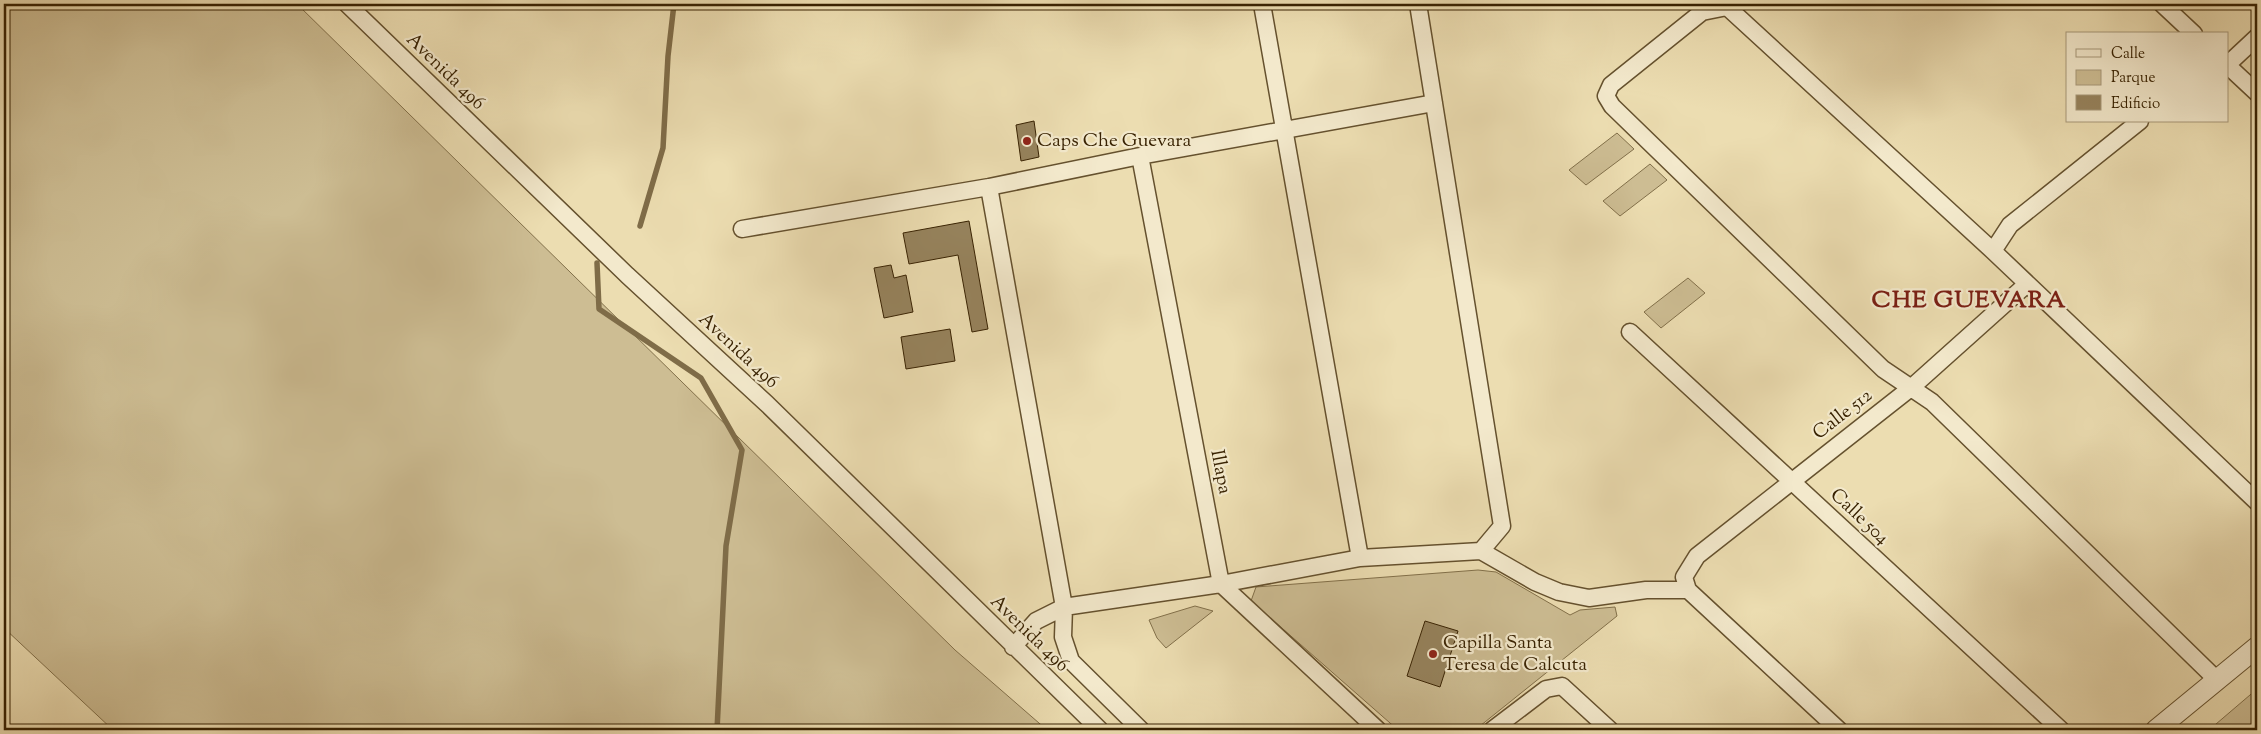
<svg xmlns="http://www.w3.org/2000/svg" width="2261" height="734" viewBox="0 0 2261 734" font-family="'Sorts Mill Goudy',serif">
<rect width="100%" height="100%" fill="#ecddb1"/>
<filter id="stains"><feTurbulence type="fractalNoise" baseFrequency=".004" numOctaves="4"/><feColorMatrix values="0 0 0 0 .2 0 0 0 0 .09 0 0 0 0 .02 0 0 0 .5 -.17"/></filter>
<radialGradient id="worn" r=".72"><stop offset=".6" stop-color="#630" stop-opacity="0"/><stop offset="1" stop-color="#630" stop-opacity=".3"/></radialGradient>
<path fill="#cdbd93" stroke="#82704a" d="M4,4h293l658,646 92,80h-934l-109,-102z
M1617,133l17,16 -48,36 -17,-15z
M1650,164l17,16 -47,36 -17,-15z
M1688,278l17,15 -44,35 -17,-16z
M1478,570l18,2 74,43 10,-5 35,-3 2,9 -142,114h-77l-147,-129 5,-14z
M1195,606l18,5 -47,37 -9,-10 -8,-18z
M2257,689v41h-48z"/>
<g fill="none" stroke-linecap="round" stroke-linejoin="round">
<path stroke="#7f6c48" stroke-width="5.5" d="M640,226l23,-78 5,-92 6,-52
M597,263l2,46 102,69 41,72 -16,96 -9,184"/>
</g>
<path fill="#96835d" stroke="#382202" d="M1034,121l5,36 -18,4 -5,-36z
M969,221l19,108 -16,3 -14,-77 -49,9 -6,-31z
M891,265l3,13 12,-3 7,37 -29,6 -10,-50z
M950,329l5,32 -49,8 -5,-32z
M1425,621l33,10 -18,56 -33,-11z"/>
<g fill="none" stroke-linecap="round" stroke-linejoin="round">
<g stroke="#65512e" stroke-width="19">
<path id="minor" d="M347,4l280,271 140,129 333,326
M1262,4l98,554
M1724,4l269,247 264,251
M2162,4l32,30
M1727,7l-25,5 -91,73 -5,11 6,10 271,263 49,33 285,278
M2227,65l30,-28
M2227,65l30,28
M1140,156l81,428 157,146
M989,187l75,420 -1,30 8,24 70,69
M742,229l247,-42 151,-31 294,-53
M1993,251l17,-26 130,-104
M1630,332l431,398
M1481,551l54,31 24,10 30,6 57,-8h42
M1013,647l23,-26 28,-14 157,-23 139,-26 121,-7 21,-25 -84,-522
M1492,730l54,-41 16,-3 48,44
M1839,730l-151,-140 -4,-13 13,-21 215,-169 115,-103"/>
</g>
<g stroke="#65512e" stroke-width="22">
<path id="tertiary" d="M2156,730l101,-83"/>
</g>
<use href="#minor" stroke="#f3e9cc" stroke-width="16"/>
<use href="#tertiary" stroke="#f3e9cc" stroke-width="20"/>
</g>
<g fill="#8f2418" stroke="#f3e9cc" stroke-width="2">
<circle cx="1027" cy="141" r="5"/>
<circle cx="1433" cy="654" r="5"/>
</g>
<g text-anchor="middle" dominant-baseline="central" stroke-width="4.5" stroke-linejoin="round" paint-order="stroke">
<g font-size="19" fill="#382202" stroke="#f3e9cc">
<text transform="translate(445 72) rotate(44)">Avenida 496</text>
<text transform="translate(738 351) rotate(43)">Avenida 496</text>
<text transform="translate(1843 415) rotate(-38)">Calle 512</text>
<text transform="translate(1220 472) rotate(79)">Illapa</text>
<text transform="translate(1859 517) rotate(43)">Calle 504</text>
<text transform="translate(1029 634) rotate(44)">Avenida 496</text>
</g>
<g font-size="19" fill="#382202" stroke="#f3e9cc" text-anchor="start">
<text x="1037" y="141">Caps Che Guevara</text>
<text x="1443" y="643">Capilla Santa<tspan x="1443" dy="22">Teresa de Calcuta</tspan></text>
</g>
<g font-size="24" font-weight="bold" letter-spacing="1" fill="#7a1f14" stroke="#f3e9cc">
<text x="1969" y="301">CHE GUEVARA</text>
</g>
</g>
<rect width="2261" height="734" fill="none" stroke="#ecddb1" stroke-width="20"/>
<rect x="5" y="5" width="2251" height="724" fill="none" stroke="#382202" stroke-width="2.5"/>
<rect x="10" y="10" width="2241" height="714" fill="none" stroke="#382202"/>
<rect x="2066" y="32" width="162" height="90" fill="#f3e9cc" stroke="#a8997b"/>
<rect x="2076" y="49" width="25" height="8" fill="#f3e9cc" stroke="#a8997b"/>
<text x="2111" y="58" font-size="15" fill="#382202">Calle</text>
<rect x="2076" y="70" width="25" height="15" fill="#cdbd93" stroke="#a8997b"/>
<text x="2111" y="82" font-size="15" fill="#382202">Parque</text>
<rect x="2076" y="95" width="25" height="15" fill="#96835d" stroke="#a8997b"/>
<text x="2111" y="108" font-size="15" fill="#382202">Edificio</text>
<rect width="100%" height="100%" filter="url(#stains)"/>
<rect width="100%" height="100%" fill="url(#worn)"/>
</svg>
